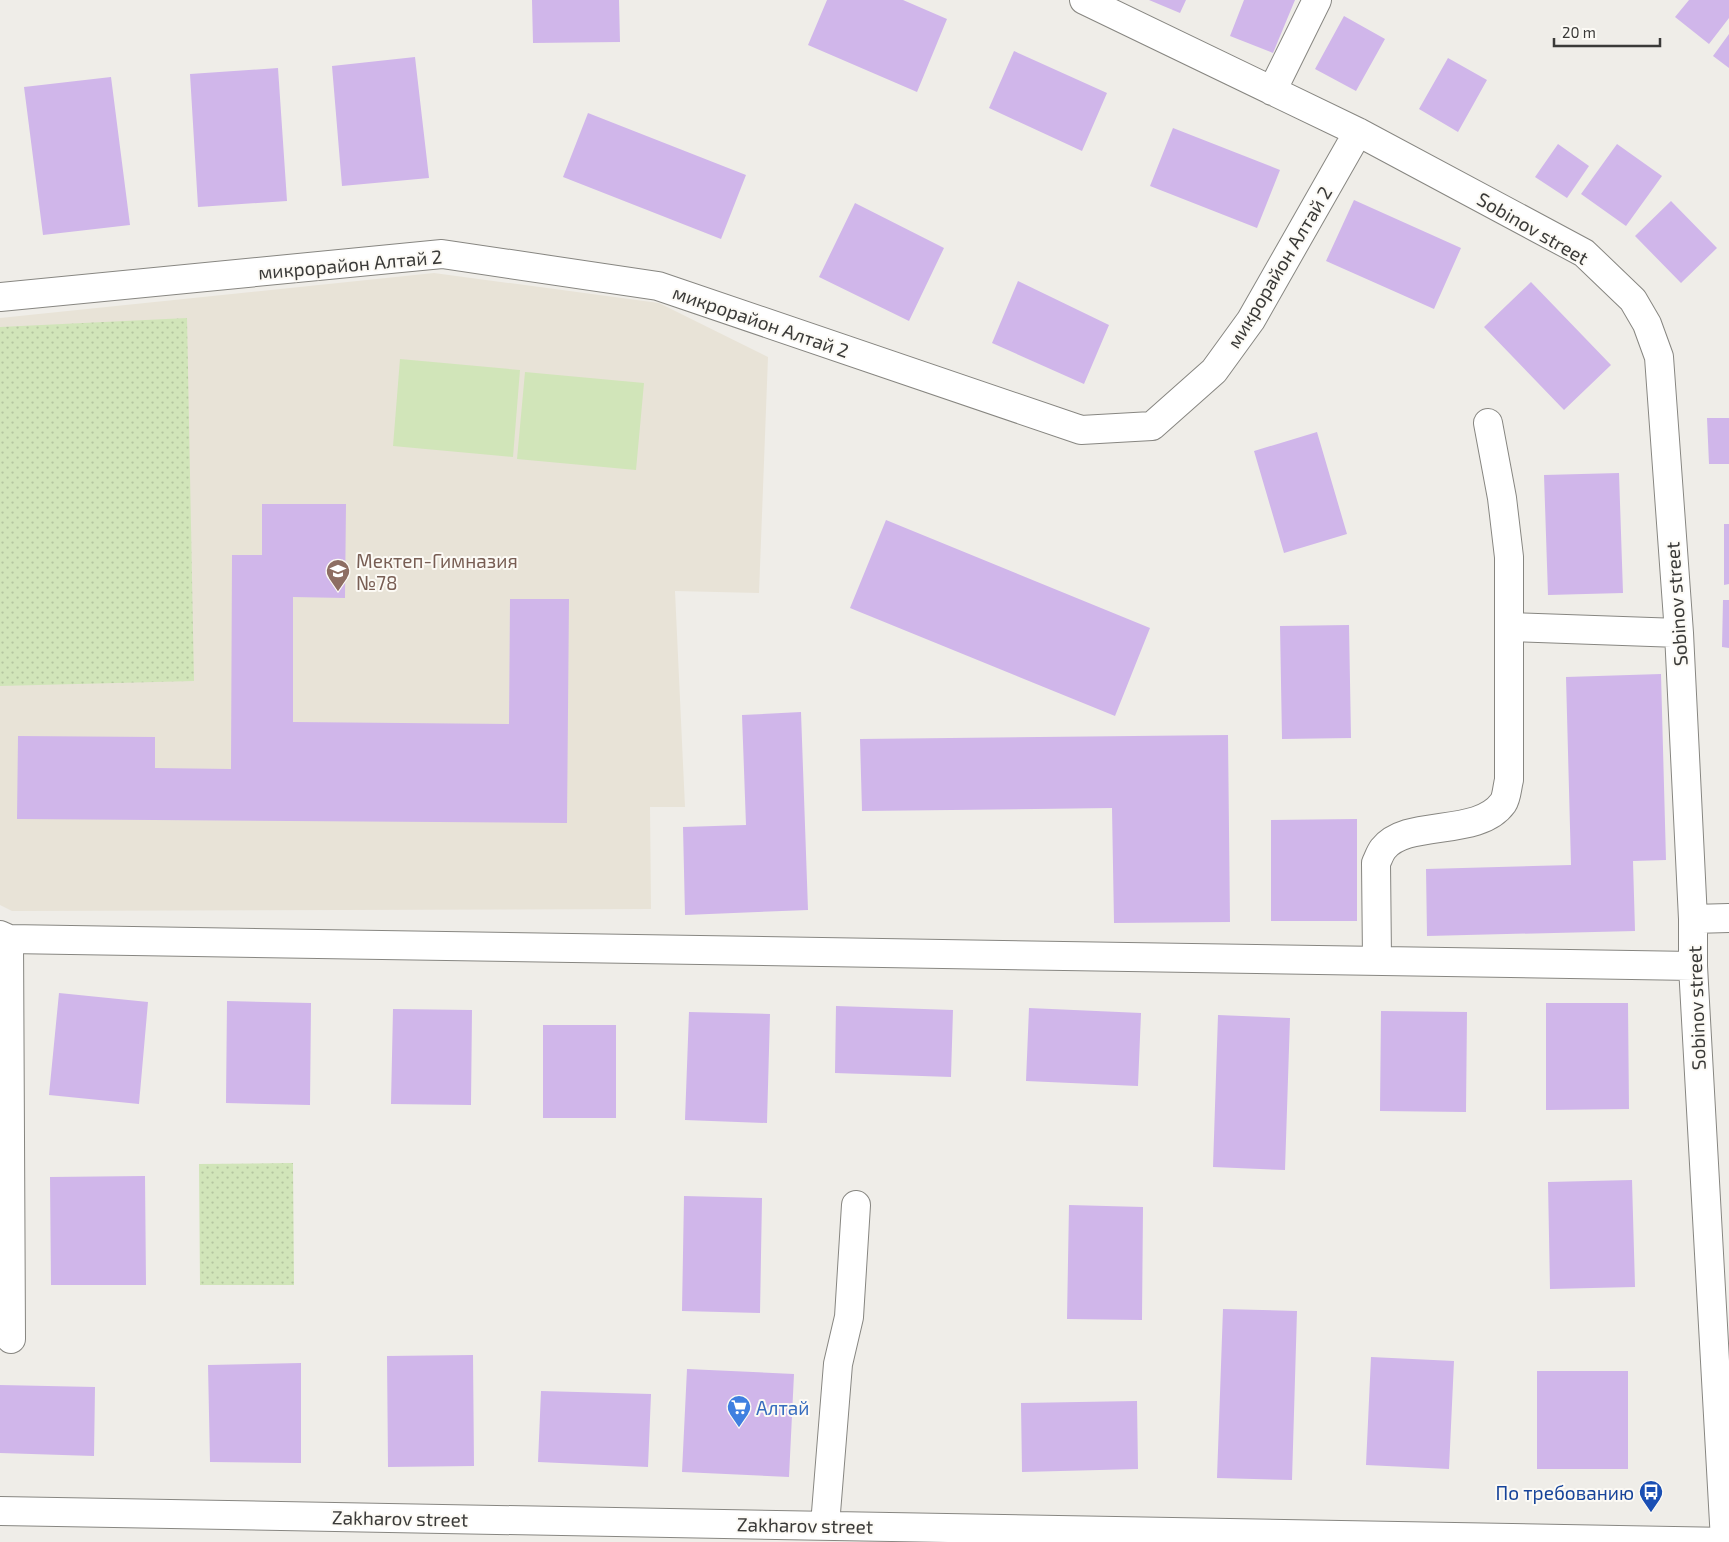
<svg xmlns="http://www.w3.org/2000/svg" width="1729" height="1542" viewBox="0 0 1729 1542" font-family="'Exo 2',sans-serif">
<defs>
<pattern id="green-dots" width="8" height="8" patternUnits="userSpaceOnUse" patternTransform="scale(1.25)"><rect width="8" height="8" fill="#d1e5b9"/><path d="M2 2h.1M6 6h.1" fill="none" stroke="#b4c5a0" stroke-width="1.8" stroke-linecap="round"/></pattern>
</defs>
<rect width="100%" height="100%" fill="#efede8"/>
<path fill="#e8e3d7" d="M434,273l225,30 109,54 -9,236 -84,-2 10,216h-35l1,102 -639,2 -12,-6v-587z"/>
<path fill="url(#green-dots)" d="M187,318l7,363 -194,5v-359z
M293,1163l1,122h-94l-1,-121z"/>
<path fill="#d1e5b9" d="M400,359l120,11 -7,87 -120,-11z
M525,372l119,11 -8,87 -119,-11z"/>
<path fill="#d0b6ea" d="M532,0h87l1,42 -87,1z
M827,0h76l44,19 -30,73 -109,-47z
M1149,0h37l-6,13z
M1244,0h51l-22,53 -43,-17z
M1689,0h40v18l-20,26 -34,-27z
M1344,16l41,23 -29,52 -41,-22z
M1729,34v34l-16,-12z
M1014,51l93,42 -25,58 -93,-43z
M415,57l14,121 -87,8 -10,-120z
M1448,58l39,22 -29,52 -39,-23z
M278,68l9,133 -89,6 -8,-133z
M111,77l19,148 -87,10 -19,-148z
M588,113l158,62 -25,64 -158,-62z
M1173,128l107,42 -23,58 -107,-42z
M1558,144l31,22 -22,32 -32,-21z
M1617,144l45,32 -36,50 -45,-32z
M1354,200l107,48 -27,61 -108,-48z
M1671,201l46,47 -36,35 -46,-47z
M855,203l89,45 -35,73 -90,-44z
M1018,281l91,44 -25,59 -92,-41z
M1531,282l80,83 -47,45 -80,-83z
M1707,418h22v46h-20z
M1317,432l30,102 -63,19 -30,-102z
M1619,473l4,120 -75,2 -4,-120z
M262,504h84l-1,94 -52,-1v125l216,2 1,-125h59l-2,224 -550,-4 1,-83 137,1v31l76,1 1,-214h30z
M886,520l264,108 -35,88 -265,-108z
M1724,524h5v60l-5,1z
M1723,600h6v48l-7,-1z
M1349,625l2,113 -69,1 -2,-113z
M1661,674l5,186 -33,1 2,70 -208,5 -1,-67 145,-4 -5,-188z
M801,712l7,198 -123,5 -2,-88 63,-2 -4,-110z
M1228,735l2,187 -116,1 -2,-115 -250,3 -2,-72z
M1357,819v102h-86v-101z
M59,993l89,9 -9,102 -90,-9z
M227,1001l84,2 -1,102 -84,-2z
M1546,1003h82l1,106 -83,1z
M836,1006l117,4 -2,67 -116,-4z
M1029,1008l112,5 -3,73 -112,-5z
M393,1009l79,1 -1,95 -80,-1z
M1381,1011l86,1 -1,100 -86,-1z
M689,1012l81,2 -3,109 -82,-3z
M1218,1015l72,3 -5,152 -72,-3z
M543,1025h73v93h-73z
M145,1176l1,109h-95l-1,-108z
M1632,1180l3,107 -85,2 -2,-107z
M684,1196l78,2 -2,115 -78,-2z
M1069,1205l74,2 -1,113 -75,-1z
M1223,1309l74,2 -5,169 -75,-2z
M473,1355l1,111 -86,1 -1,-111z
M1371,1357l83,4 -5,108 -83,-4z
M301,1363v100l-91,-1 -2,-97z
M687,1369l107,5 -5,103 -107,-5z
M1537,1371h91v98h-91z
M0,1385l95,2 -1,69 -94,-3z
M541,1391l110,3 -3,73 -110,-5z
M1137,1401l1,68 -116,3 -1,-69z"/>
<g fill="none" stroke-linecap="round" stroke-linejoin="round">
<g stroke="#878681" stroke-width="30">
<path id="minor" d="M1084,0l274,132 226,121 49,47 14,24 12,33 20,276 14,286v47l32,575
M1272,91l45,-91
M0,297l442,-43 216,32 423,144 71,-4 62,-55 37,-51 107,-188
M1510,627l169,6
M1693,919l36,-1
M0,935l9,4 1684,27
M9,939l2,400
M1377,959l-1,-96c2,-4 4,-10 7,-14 24,-31 95,-11 120,-46 4,-6 4,-16 6,-23v-223l-7,-59 -14,-75
M0,1511l1729,31
M825,1525l13,-161 11,-47 7,-112"/>
</g>
<use href="#minor" stroke="#fff" stroke-width="28"/>
</g>
<defs>
<g id="school-pin" transform="scale(1.25)"><path d="M0 17L-7.5 6A9.5 9.5 0 1 1 7.5 6Z" fill="#8d6e63" stroke="#fcfaf5"/><path d="M0-5L7-2L0 1L-7-2ZM-4 1L0 2.5L4 1V4Q0 6-4 4Z" fill="#fff"/></g>
<g id="supermarket-pin" transform="scale(1.25)"><path d="M0 17L-7.5 6A9.5 9.5 0 1 1 7.5 6Z" fill="#3f7fe0" stroke="#fcfaf5"/><path d="M-6-5.5h2.5l.6 2H6L4.5 2H-2.5L-4.4-4H-6ZM-1.5 3.2a1.3 1.3 0 1 0 .1 0ZM3 3.2a1.3 1.3 0 1 0 .1 0Z" fill="#fff"/></g>
<g id="bus-pin" transform="scale(1.25)"><path d="M0 17L-7.5 6A9.5 9.5 0 1 1 7.5 6Z" fill="#1a4fb4" stroke="#fcfaf5"/><path d="M-5-6H5V4H4V6H2V4H-2V6H-4V4H-5ZM-3.5-4V0h7V-4ZM-3.5 1.2v1.5H-2V1.2ZM2 1.2v1.5H3.5V1.2Z" fill="#fff"/></g>
</defs>
<g fill-rule="evenodd">
<use href="#school-pin" x="338" y="571"/>
<use href="#supermarket-pin" x="739" y="1407"/>
<use href="#bus-pin" x="1651" y="1492"/>
</g>
<g text-anchor="middle" dominant-baseline="central" stroke-width="4" stroke-linejoin="round" paint-order="stroke">
<g font-size="19" fill="#3a3a38" stroke="#fcfaf5">
<text transform="translate(1533 228) rotate(30)">Sobinov street</text>
<text transform="translate(350 264) rotate(-5)">микрорайон Алтай 2</text>
<text transform="translate(1279 267) rotate(-59)">микрорайон Алтай 2</text>
<text transform="translate(761 321) rotate(19)">микрорайон Алтай 2</text>
<text transform="translate(1676 604) rotate(-94)">Sobinov street</text>
<text transform="translate(1696 1008) rotate(-92)">Sobinov street</text>
<text transform="translate(400 1518) rotate(1)">Zakharov street</text>
<text transform="translate(805 1525) rotate(1)">Zakharov street</text>
</g>
<g font-size="19" fill="#785e54" stroke="#fcfaf5" text-anchor="start">
<text x="356" y="560">Мектеп-Гимназия<tspan x="356" dy="22">№78</tspan></text>
</g>
<g font-size="19" fill="#366cbe" stroke="#fcfaf5" text-anchor="start">
<text x="756" y="1407">Алтай</text>
</g>
<g font-size="19" fill="#164399" stroke="#fcfaf5" text-anchor="end">
<text x="1634" y="1492">По требованию</text>
</g>
</g>
<path d="M1554 38v8h106v-8" fill="none" stroke="#3a3a38" stroke-width="2.5"/>
<text x="1562" y="38" font-size="15" fill="#3a3a38" stroke="#fcfaf5" stroke-width="4" paint-order="stroke">20 m</text>
</svg>
